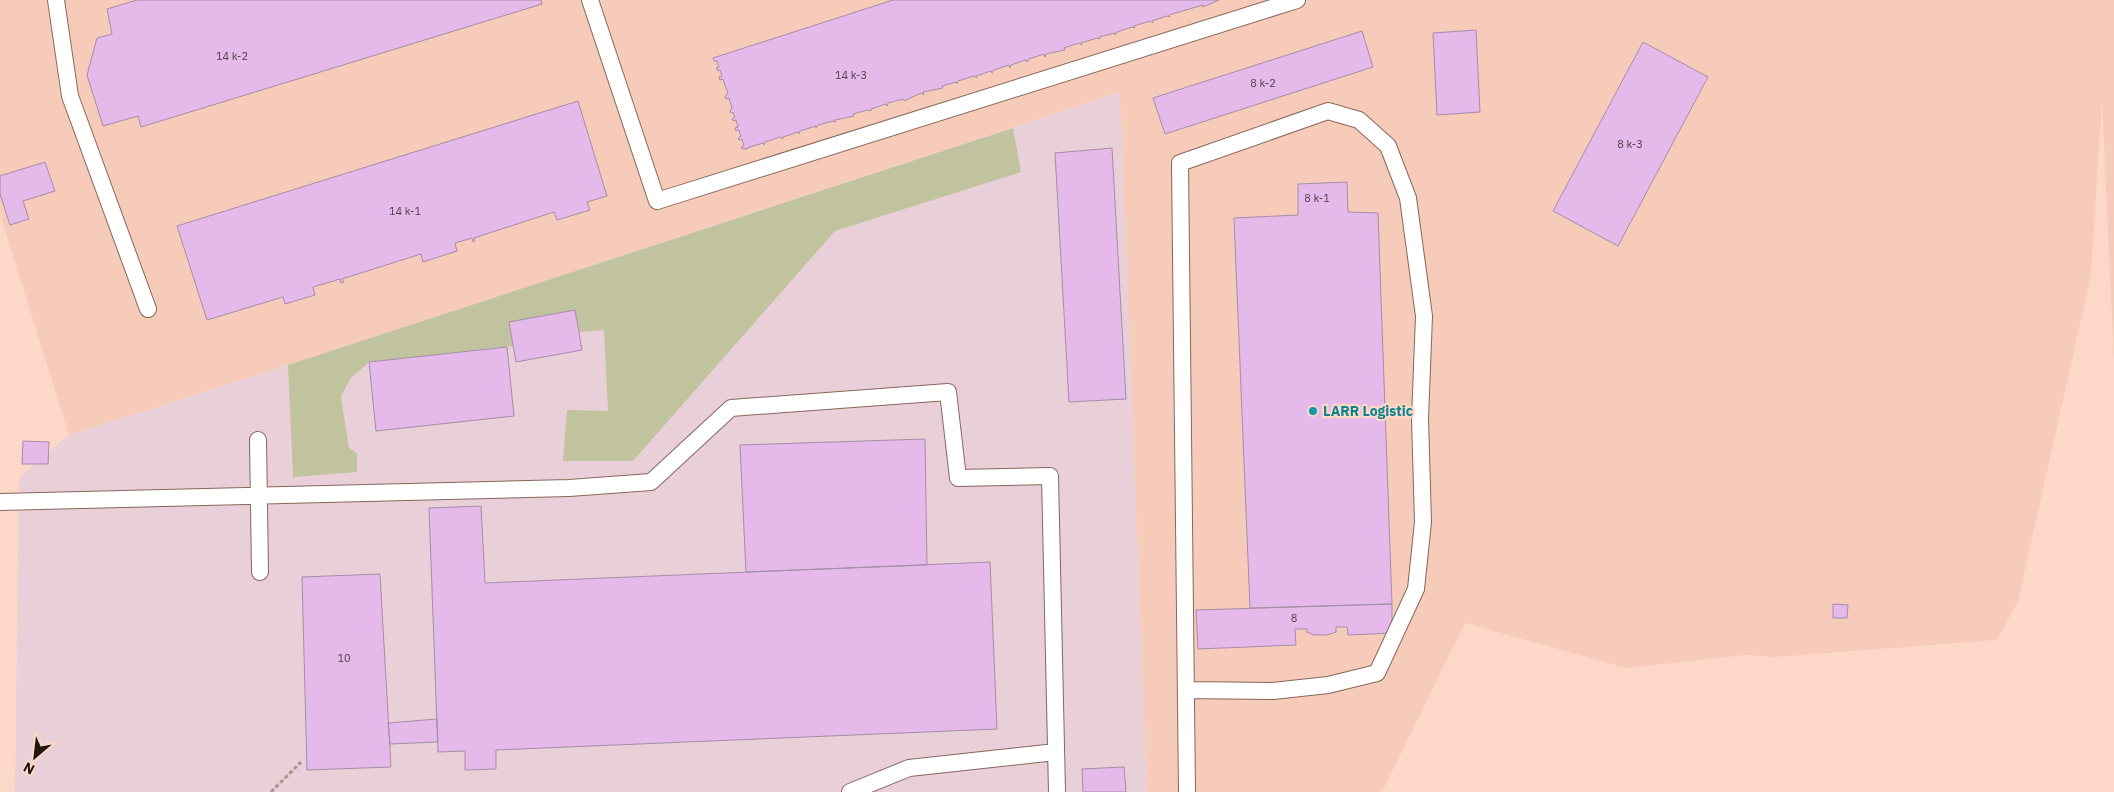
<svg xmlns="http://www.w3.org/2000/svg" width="2114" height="792" viewBox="0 0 2114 792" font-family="'IBM Plex Sans',sans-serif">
<rect width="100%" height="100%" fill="#fdd8c9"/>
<path fill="#e9d0d8" d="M1121,92l26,700h-1132l4,-315 50,-42 219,-70z"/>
<path fill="#f7cbb9" d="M0,0h2114v361l-12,-261 -11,175 -73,326 -21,39 -223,17 -29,-2 -119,13 -161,-45 -83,169h-235l-27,-700 -832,273 -219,70 -69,-221z"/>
<path fill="#c1c39e" d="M1013,128l8,44 -186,59 -202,230h-70l4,-51 41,1 -4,-81 -25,2 -5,-22 -65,12 4,24 -144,16 -19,17 -9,18 8,51 8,5v19l-64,5 -5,-112z"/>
<path fill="#e5b9ea" stroke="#a48da7" d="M137,0h404l1,4 -401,123 -3,-11 -35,10 -16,-51 10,-37 15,-4 -5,-25z
M1219,0l-16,7v-2l-34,10 1,2 -3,-1 -15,5 1,2 -3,-2 -16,5 1,2 -3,-1 -15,5 -2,3v-2l-16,4 1,2 -3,-1 -16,5 1,2 -3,-2 -15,5 1,2 -19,4 -1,3 -1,-3 -15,5 -2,3 -1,-2 -15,5 -1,3 -1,-3 -15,5 -2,3 -1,-2 -15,5 1,2 -3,-2 -16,5 -1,3 -1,-2 -14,4 1,2 -20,4 1,3 -3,-2 -17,8 -1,-2 -15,4 -1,3 -1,-2 -15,5v2l-3,-1 -15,4 1,2 -19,4 1,2 -3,-1 -15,4 -2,3v-2l-16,5 -1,3 -1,-2 -15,5v2l-3,-2 -15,5 -1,3 -1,-2 -16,5 -1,2 -1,-2 -3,1 -1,-2 3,-1 -2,-7 -3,1 -1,-2 3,-2 -2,-6 -3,1 -1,-3 3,-1 -2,-7 -3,1 -1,-2 3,-2 -2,-5 -2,1 -1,-3 2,-2 -3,-10 -3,1 -1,-3 3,-2 -5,-15 -3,1 -1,-3 3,-1 -2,-6 -2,1 -2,-3 3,-1 -2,-6h-3l-1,-3 180,-58z
M1476,30l4,82 -43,3 -4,-82z
M1362,31l11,36 -208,67 -12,-36z
M1643,42l65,35 -90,169 -65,-35z
M578,101l29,95 -20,6 3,8 -33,10 -3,-8 -80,26 1,3 -2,1 -1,-4 -17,5 2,8 -34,11 -2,-8 -79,25 2,3 -3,1 -1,-4 -27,8 2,8 -30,9 -2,-7 -76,23 -30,-94z
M1112,148l14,251 -57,3 -14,-249z
M45,162l10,29 -32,10 6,18 -19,6 -10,-31v-18z
M1347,182l1,30 30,1 14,391 -142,4 -16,-390 64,-3v-31z
M575,310l7,40 -66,12 -7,-40z
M507,347l7,69 -138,15 -7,-69z
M925,439l2,126 -181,7 -6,-127z
M23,441l26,1 -1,22h-26z
M481,506l4,77 505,-21 7,167 -501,21v19l-31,1v-19l-27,1 -9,-244z
M380,574l11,193 -84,3 -5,-193z
M1392,604v29l-44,2 -1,-8h-11v5l-9,3h-13l-7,-3v-3h-12l1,16 -98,4 -2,-39z
M1833,604l15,1 -1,13h-14z
M437,719l1,23 -48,2 -2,-21z
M1124,767l2,25h-43l-1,-23z"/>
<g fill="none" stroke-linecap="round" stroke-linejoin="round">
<g stroke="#87675a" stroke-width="18">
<path id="lane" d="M56,0l14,96 78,213
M590,0l67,201 640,-201
M258,440l2,132
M0,502l569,-14 82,-6 80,-74 217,-16 10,86 92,-2 7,316
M1186,690l87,1 55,-6 49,-12 39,-84 7,-67 -3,-103 4,-103 -16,-118 -20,-52 -29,-26 -31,-9 -148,52 7,629
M850,792l59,-24 147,-16"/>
</g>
<path stroke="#ae9287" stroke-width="3" stroke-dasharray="4 2.5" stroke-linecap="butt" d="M271,792l30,-30"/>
<use href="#lane" stroke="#fff" stroke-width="16"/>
</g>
<circle fill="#0f9aa8" stroke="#fdd8c9" stroke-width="2" cx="1313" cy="411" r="5"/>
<g text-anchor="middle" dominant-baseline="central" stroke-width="4.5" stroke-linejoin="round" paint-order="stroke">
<g font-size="11" fill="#523e46">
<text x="232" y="56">14 k-2</text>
<text x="851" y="75">14 k-3</text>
<text x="1263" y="83">8 k-2</text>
<text x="1630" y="144">8 k-3</text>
<text x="1317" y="198">8 k-1</text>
<text x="405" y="211">14 k-1</text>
<text x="1294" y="618">8</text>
<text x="344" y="658">10</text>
</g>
<g font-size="14" font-weight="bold" fill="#0d838f" stroke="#fdd8c9" text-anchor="start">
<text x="1323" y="411">LARR Logistic</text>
</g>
</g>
<g transform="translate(35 757) rotate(208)" stroke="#fdd8c9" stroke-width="4" paint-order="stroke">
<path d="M0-4L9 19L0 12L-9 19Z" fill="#211510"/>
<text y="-8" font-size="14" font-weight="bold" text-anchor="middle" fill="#211510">N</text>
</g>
</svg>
